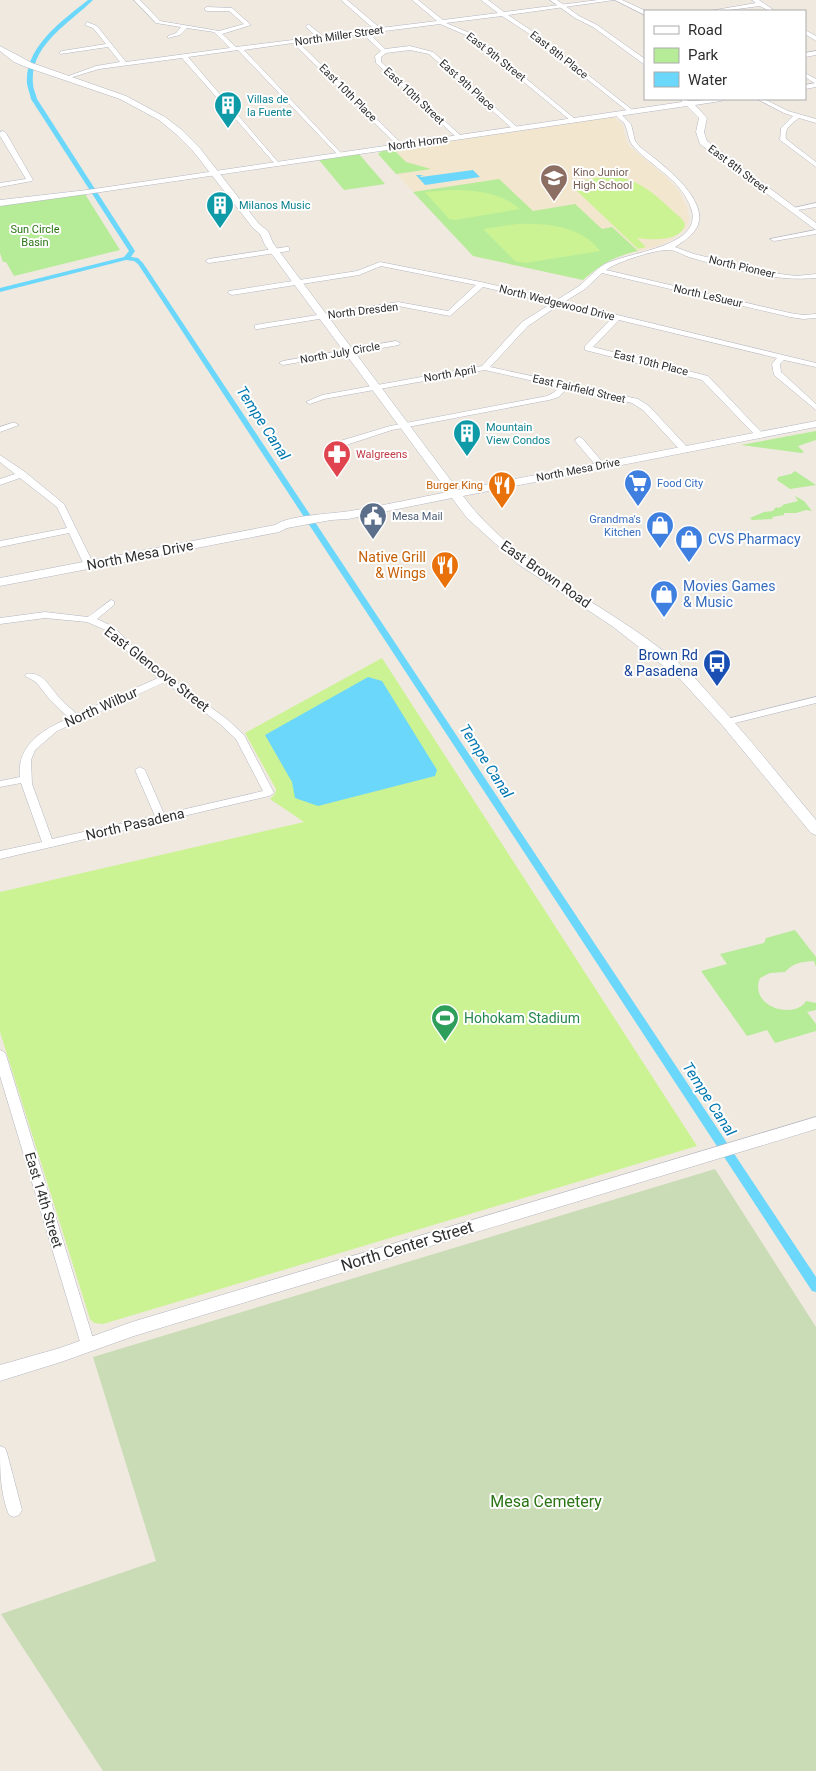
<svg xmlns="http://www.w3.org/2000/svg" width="816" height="1771" viewBox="0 0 816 1771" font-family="Roboto,sans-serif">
<rect width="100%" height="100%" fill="#f0e9e0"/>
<path fill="#f2e6ce" d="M614,117l9,9 2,11 4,9 36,30 14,15 8,17 2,11 -3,10 -14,10 -14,7 -45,12 -15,8 -15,14 -110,-24 -95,-102 4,-3z"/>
<path fill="#b6eb98" d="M397,149l3,1 -4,2 10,10 25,7 -35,5 -18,-20 4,-3z
M359,154l26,30 -41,6 -25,-30z
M499,179l34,32 42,-7 27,25 10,-2 26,24c-24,5 -38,14 -55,29l-110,-24 -60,-64z
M85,194l35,56 -106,26 -8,-14h-3l-3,-9v-47z
M816,431v9l-18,6 6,6 -3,1 -60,-8z
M795,471l21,14 -26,4 -13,-9 1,-3 13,-3z
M795,496l9,5 8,10 -6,-1 -10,3h-12v2l-12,2 1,2 -21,1 -2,-2 14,-6 9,-1 3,-4 2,1 5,-2 -1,-1 16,-4z
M795,930l21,27v10l-2,-6c-12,1 -20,1 -29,11l-15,1 -10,5c-12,29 35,42 46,23l10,2v7l-9,2 9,12v7l-41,12 -8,-13 -20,6 -46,-65 26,-7 -7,-10 44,-11 2,-5z"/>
<path fill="#c9dcb5" d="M715,1169l101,158v444h-713l-102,-157 155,-53 -63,-204z"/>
<path fill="#ccf393" d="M616,177c28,3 46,25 66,42l3,5c-3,18 -35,16 -48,14l9,9 -8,2 -61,-58c3,-15 27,-14 39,-14z
M453,190c23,0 49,3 67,19l-65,11 -6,-1 -24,-27z
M517,224c29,-1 65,2 83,27l-75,12 -10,-2 -32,-32z
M382,658l315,488 -594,178 -9,-1 -4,-4 -90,-287v-140l304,-70 -34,-23 5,-5 1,-5 -31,-56z"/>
<path fill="#6bd7fa" d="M473,170l7,7 -55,8 -9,-10h8l-4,1 1,1z
M368,677l14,4 55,89 -2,6 -117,30 -23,-8 -3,-16 -27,-47z"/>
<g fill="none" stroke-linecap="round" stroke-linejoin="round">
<path fill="#6bd7fa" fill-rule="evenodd" d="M88,0h5c-23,23 -64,45 -60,84 0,5 3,10 4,15l98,152 -4,6 7,1 5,5 673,1014v15l-4,-1 -674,-1027 -4,-3 -8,-1 -126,32v-4l124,-31 5,-6 -98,-152c-1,-5 -3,-10 -4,-15 -3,-37 36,-64 61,-84z"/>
<g stroke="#b3b6c2" stroke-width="1">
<path id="minor" d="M134,0h6l20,21 59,10 25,-7 -15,-13h-22l-3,-2 3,-2 25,1 19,17 -29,9 14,13 81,-10 -11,-10 2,-3 15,12 51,-7 -33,-29h6l33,28 57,-7 -25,-21h6l25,20 55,-7 -17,-13h7l16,12 94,-12h16l-106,15 27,18 100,79 -5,1 -99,-78 -29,-19 -56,7 26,11 103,85v2h-4l-103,-85 -28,-12 -71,9 16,16 25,-3 23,6 85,76v2h-4l-85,-76 -19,-4 -24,3 -5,4v5l80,74v2h-4l-81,-75 -1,-7 6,-5 -18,-17 -64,9 104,102 -5,1 -105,-103 -49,7 97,103v2l-2,1 -101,-106 -50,7 90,105v2l-2,1 -94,-107 -83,11 -33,10v-2l30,-11 24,-4 -12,-15 -48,7v-2l2,-1 44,-7 -13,-16 -8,-3 2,-3 10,4 29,36 104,-14 -16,-16 -27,-4 -7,7 -12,3v-2l8,-3 5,-6 -25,-4z
M615,0h7l24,11 -1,4z
M752,0h7l16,11h-6l-9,-5 -38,5h-13l47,-8z
M805,30l11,6v5l-11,-7z
M816,51v4l-11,2v-4z
M805,73l11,6v5l-11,-7z
M757,99h7l24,12 28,8v4l-17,-5c-8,6 -15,10 -13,21l30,23v5l-36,-27 1,-12 12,-12 -9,-3z
M616,113h4l11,11 4,17 5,6c18,14 71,52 57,80 -5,9 -13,14 -22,20l19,7 79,19 23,3 20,-2v4c-41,4 -84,-9 -124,-20 -8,-2 -17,-9 -25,-8 -13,0 -51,12 -61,20l184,43 13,2 13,-1v4l-13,1 -13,-2 -188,-44 -17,16 -21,13 252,61v4l-32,-7 -4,4 1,8 35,32v6l-42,-35 -2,-11 5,-6 -158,-38 -26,27 115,29 56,59 -4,3 -3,-1 -55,-57 -117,-30v-4l27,-28 -53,-13 -31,21 -38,41 148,32 11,7 39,42v4h-6l-39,-42 -11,-7 -65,-15 -8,9 -10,3 -157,30 -46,15h-6v-4l50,-15 157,-30 6,-3 7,-6 -75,-17 -161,29 -14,5 -4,-2 16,-7 160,-29 40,-44 30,-19 -69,-16 -33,29 -52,-10 -140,23h-3v-4l143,-23 50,9 28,-26 -95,-19 -22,9 -127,20 -4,-2 1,-2 128,-20 23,-9 101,20 76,18c7,-5 15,-9 22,-14 9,-7 17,-17 26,-22 23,-12 100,-17 86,-56 -10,-29 -38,-40 -57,-61 -7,-7 -5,-16 -10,-24 -2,-2 -6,-5 -8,-8z
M3,131l3,2 27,47 -1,1 -32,6v-4l26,-4 -26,-43v-4z
M816,203v4l-24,4 -3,-2z
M816,230v4l-42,7 -4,-2z
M286,247h3v4l-80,12 -4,-2 4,-2z
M396,341l4,2 -1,2 -116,20 -4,-2 4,-2z
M12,423h3l4,2 -19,7v-5z
M579,437l3,1 22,26v4h-6l-22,-26 -1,-2z
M0,455l25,17 39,32 30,61 -2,2 -3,1 -5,-3 -15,-32 -69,14v-6l67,-13 -10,-21 -37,-29 -20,7v-6l15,-5 -15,-12z
M111,600l3,1v4l-17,14 17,8 31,32 83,61 16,15 30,58 -5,3 -269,63v-8l42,-9 -21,-59 -21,4v-6l20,-4c-4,-32 24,-48 49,-59l-19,-18 -14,-18 -11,-6 1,-2c16,-3 23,12 31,21 6,7 13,13 20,19l81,-36 -19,-15 -31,-32 -21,-9 -42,-4 -45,6v-6l45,-6 43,5zM165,682l55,42 16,15 27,52 -99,23 -19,-44 -5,-3 -5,3 20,46 -103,23 -20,-55 -1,-24 4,-10 22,-19z
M816,697v6l-89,22 -5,-3 1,-2z
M0,1050l4,2 2,3 89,290 -2,4 -5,2 -5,-2 -2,-4 -81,-269z
M0,1446l5,2 2,5 15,57 -3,5 -5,2 -5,-2c-9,-22 -9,-45 -9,-69z"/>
</g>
<g stroke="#b3b6c2" stroke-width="1">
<path id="tertiary" d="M550,0h7l22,16 18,9 48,34v6l-52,-38 -18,-9z
M816,83v4l-11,2v-4z
M682,99l8,2 35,-2 -4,2 -26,4 12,13 -3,14 3,9 109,82v7l-116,-86 -4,-12 3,-14 -12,-12 -600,88 -87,12v-6l87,-10 595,-88z
M816,1117v12l-682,207 -73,26 -61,19v-16l60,-17 72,-26z"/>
</g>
<g stroke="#b3b6c2" stroke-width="1">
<path id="secondary" d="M0,46l32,17 94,33 39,21 17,13 17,17 60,77 9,7 5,12 185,247 358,-69v6l-353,69c58,78 156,112 227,177 10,10 19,21 28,31 34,37 66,78 98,116v15l-5,-2 -89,-108 -42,-46 -68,-53 -94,-62 -51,-46 -15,-20 -104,21 -17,1 -44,8 -8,4 -279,54v-8l275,-53c14,-10 57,-11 75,-14 33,-5 65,-13 98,-19l-183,-247 -5,-11 -7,-6 -60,-77 -17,-17 -17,-14 -39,-21 -94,-32 -12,-5 -14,-11z"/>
</g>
<use href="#minor" fill="#fff" fill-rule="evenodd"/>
<use href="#tertiary" fill="#fff" fill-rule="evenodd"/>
<use href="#secondary" fill="#fff" fill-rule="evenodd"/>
</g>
<defs>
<g id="building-pin" transform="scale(1.4375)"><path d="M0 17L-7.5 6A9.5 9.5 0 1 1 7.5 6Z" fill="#0f9aa8" stroke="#fff"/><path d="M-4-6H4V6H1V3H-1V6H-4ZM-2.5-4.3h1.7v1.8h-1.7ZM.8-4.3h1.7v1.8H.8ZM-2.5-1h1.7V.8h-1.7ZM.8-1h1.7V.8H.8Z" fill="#fff"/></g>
<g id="school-pin" transform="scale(1.4375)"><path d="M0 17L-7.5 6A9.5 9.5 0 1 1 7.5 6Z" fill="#8d6e63" stroke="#fff"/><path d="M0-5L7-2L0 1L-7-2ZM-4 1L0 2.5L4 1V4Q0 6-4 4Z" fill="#fff"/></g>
<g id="pharmacy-pin" transform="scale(1.4375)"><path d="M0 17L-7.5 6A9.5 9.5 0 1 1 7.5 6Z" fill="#e0444e" stroke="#fff"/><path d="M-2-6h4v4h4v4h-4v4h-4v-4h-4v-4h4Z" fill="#fff"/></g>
<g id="supermarket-pin" transform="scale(1.4375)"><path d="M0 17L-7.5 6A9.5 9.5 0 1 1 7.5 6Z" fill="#3f7fe0" stroke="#fff"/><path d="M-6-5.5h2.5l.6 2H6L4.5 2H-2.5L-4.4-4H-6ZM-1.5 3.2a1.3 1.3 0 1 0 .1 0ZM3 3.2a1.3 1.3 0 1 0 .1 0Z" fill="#fff"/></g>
<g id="restaurant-pin" transform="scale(1.4375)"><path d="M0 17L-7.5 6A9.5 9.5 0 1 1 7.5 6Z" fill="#e8710a" stroke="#fff"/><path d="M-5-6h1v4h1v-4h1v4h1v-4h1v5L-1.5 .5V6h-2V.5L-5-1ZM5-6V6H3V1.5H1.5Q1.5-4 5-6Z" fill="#fff"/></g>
<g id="civic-pin" transform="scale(1.4375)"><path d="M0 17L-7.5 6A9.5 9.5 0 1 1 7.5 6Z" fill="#5c6f8a" stroke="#fff"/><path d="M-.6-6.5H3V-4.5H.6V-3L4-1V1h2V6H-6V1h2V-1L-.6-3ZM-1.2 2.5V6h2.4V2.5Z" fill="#fff"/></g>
<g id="shop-pin" transform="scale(1.4375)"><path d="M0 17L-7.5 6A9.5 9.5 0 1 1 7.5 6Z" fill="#3f7fe0" stroke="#fff"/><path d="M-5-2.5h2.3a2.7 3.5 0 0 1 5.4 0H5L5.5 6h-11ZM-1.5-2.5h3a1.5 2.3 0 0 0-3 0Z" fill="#fff"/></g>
<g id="bus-pin" transform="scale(1.4375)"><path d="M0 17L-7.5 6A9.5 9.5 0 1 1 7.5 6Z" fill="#1a4fb4" stroke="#fff"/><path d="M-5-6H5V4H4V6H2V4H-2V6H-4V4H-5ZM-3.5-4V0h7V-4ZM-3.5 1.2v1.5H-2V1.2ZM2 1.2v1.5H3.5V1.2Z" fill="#fff"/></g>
<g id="stadium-pin" transform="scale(1.4375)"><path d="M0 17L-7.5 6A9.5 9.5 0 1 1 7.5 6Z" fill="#2e9e5b" stroke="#fff"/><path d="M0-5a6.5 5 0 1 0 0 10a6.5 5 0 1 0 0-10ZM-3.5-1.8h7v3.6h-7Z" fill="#fff"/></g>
</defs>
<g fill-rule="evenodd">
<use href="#building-pin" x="228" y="105"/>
<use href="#school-pin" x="554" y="178"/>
<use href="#building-pin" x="220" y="205"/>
<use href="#building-pin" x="467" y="433"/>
<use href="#pharmacy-pin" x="337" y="454"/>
<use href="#supermarket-pin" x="638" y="483"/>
<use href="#restaurant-pin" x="502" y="485"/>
<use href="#civic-pin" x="373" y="516"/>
<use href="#shop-pin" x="660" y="525"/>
<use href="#shop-pin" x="689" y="539"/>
<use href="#restaurant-pin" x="445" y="565"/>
<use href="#shop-pin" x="664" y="594"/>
<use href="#bus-pin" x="717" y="663"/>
<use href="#stadium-pin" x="445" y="1018"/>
</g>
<g text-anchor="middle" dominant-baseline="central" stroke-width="4" stroke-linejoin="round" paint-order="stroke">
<g font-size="11" fill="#2e2e2e" stroke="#fff">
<text transform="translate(339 36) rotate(-8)">North Miller Street</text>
<text transform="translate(559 55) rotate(38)">East 8th Place</text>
<text transform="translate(496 57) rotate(38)">East 9th Street</text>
<text transform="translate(467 85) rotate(42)">East 9th Place</text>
<text transform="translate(348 93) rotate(45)">East 10th Place</text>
<text transform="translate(414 96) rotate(43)">East 10th Street</text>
<text transform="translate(418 143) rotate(-8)">North Horne</text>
<text transform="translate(738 169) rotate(37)">East 8th Street</text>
<text transform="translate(742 267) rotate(13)">North Pioneer</text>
<text transform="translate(708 296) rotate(13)">North LeSueur</text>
<text transform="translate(557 303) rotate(14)">North Wedgewood Drive</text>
<text transform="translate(363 311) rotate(-7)">North Dresden</text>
<text transform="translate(340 353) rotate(-10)">North July Circle</text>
<text transform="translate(651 363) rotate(14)">East 10th Place</text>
<text transform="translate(450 374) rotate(-10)">North April</text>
<text transform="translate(579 389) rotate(13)">East Fairfield Street</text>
<text transform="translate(578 470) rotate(-11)">North Mesa Drive</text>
</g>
<g font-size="11" fill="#0d838f" stroke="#fff" text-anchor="start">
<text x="247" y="99">Villas de<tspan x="247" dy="13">la Fuente</tspan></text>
<text x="239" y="205">Milanos Music</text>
<text x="486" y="427">Mountain<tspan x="486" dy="13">View Condos</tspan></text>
</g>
<g font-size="11" fill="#785e54" stroke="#fff" text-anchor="start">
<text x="573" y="172">Kino Junior<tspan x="573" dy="13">High School</tspan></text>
</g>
<g font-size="11" fill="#2a7414" stroke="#fff">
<text x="35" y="229">Sun Circle<tspan x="35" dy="13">Basin</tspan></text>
</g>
<g font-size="11" fill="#be3a42" stroke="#fff" text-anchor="start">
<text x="356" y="454">Walgreens</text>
</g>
<g font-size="11" fill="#366cbe" stroke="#fff" text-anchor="start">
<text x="657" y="483">Food City</text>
<text x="641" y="519" text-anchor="end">Grandma's<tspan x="641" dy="13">Kitchen</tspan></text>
</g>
<g font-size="11" fill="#c56008" stroke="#fff" text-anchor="end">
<text x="483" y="485">Burger King</text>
</g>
<g font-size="11" fill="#4e5e75" stroke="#fff" text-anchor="start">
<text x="392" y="516">Mesa Mail</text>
</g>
<g font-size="14" fill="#366cbe" stroke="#fff" text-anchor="start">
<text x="708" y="539">CVS Pharmacy</text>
<text x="683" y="586">Movies Games<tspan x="683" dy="16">&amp; Music</tspan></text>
</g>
<g font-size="14" fill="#2e2e2e" stroke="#fff">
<text transform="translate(140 555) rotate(-11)">North Mesa Drive</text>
<text transform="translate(546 574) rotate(35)">East Brown Road</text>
<text transform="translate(157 669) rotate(38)">East Glencove Street</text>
<text transform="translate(101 707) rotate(-24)">North Wilbur</text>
<text transform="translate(135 824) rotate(-13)">North Pasadena</text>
<text transform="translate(44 1200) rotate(73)">East 14th Street</text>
</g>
<g font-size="14" fill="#c56008" stroke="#fff" text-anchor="end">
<text x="426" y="557">Native Grill<tspan x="426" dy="16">&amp; Wings</tspan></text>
</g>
<g font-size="14" fill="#164399" stroke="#fff" text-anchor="end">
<text x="698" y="655">Brown Rd<tspan x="698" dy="16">&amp; Pasadena</tspan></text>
</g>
<g font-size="14" fill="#27864d" stroke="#fff" text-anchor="start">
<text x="464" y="1018">Hohokam Stadium</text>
</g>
<g font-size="15" font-style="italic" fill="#0177af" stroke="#fff">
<text transform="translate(263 423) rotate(57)">Tempe Canal</text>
<text transform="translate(486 761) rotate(57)">Tempe Canal</text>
<text transform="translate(709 1099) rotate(57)">Tempe Canal</text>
</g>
<g font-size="16" fill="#2e2e2e" stroke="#fff">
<text transform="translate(407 1246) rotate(-17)">North Center Street</text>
</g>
<g font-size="16" fill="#2a7414" stroke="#fff">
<text x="546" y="1501">Mesa Cemetery</text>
</g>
</g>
<rect x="644" y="10" width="162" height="90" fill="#ffffff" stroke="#ababab"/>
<rect x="654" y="26" width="25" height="8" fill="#ffffff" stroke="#ababab"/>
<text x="688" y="35" font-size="15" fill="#2e2e2e">Road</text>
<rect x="654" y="48" width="25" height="15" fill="#b6eb98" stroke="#ababab"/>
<text x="688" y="60" font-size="15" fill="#2e2e2e">Park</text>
<rect x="654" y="72" width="25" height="15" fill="#6bd7fa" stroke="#ababab"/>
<text x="688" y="85" font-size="15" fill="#2e2e2e">Water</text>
</svg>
